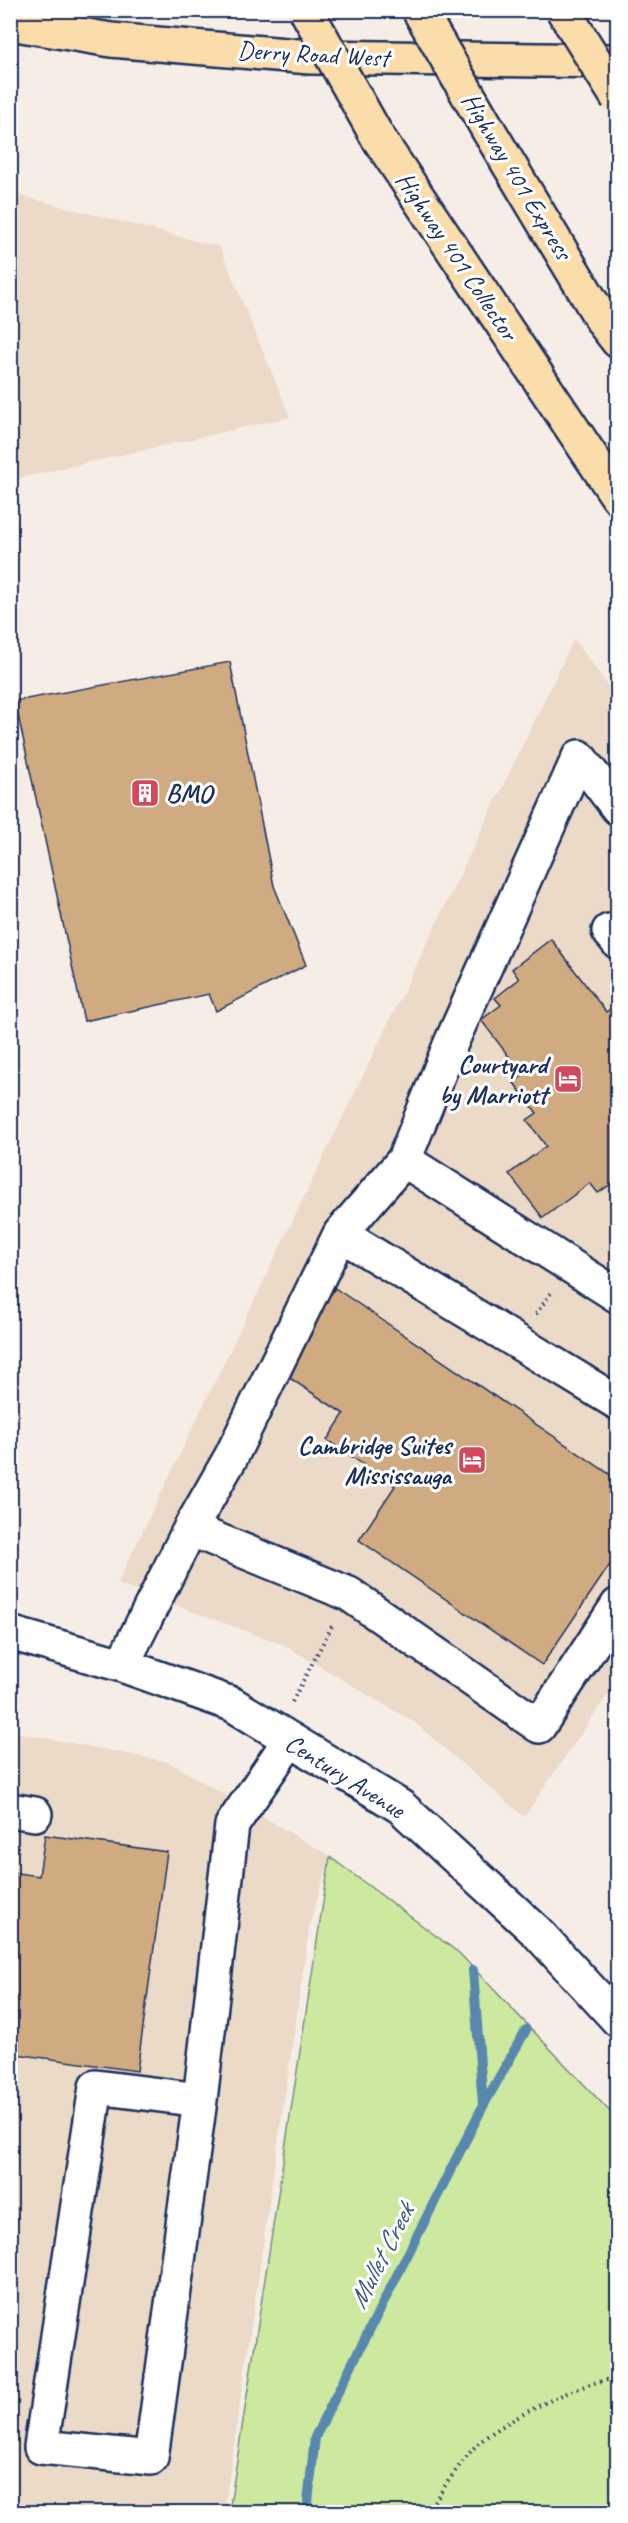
<svg xmlns="http://www.w3.org/2000/svg" width="628" height="2523" viewBox="0 0 628 2523" font-family="Caveat,sans-serif">
<rect width="100%" height="100%" fill="#f6eee6"/>
<filter id="ink" filterUnits="userSpaceOnUse"><feTurbulence type="fractalNoise" baseFrequency=".0167" numOctaves="2"/><feDisplacementMap in="SourceGraphic" scale="12" xChannelSelector="R" yChannelSelector="G"/><feConvolveMatrix kernelMatrix="1 2 1 2 8 2 1 2 1" color-interpolation-filters="sRGB"/></filter>
<g filter="url(#ink)">
<path fill="#ebdac8" d="M10,193l210,54 70,170 -279,63z
M574,639l44,60 -1,982 -93,136 -109,-94 -131,-78 -167,-61z
M10,1731l159,31 161,94 -20,68 -86,588h-213z"/>
<path fill="#cde9a0" stroke="#748c7f" stroke-width="1.5" d="M330,1857l129,96 158,166v393h-388z"/>
<g fill="none" stroke-linecap="round" stroke-linejoin="round">
<path stroke="#5988ae" stroke-width="10" d="M473,1970l10,135
M307,2512l8,-75 168,-331 43,-76"/>
</g>
<path fill="#d0ab82" stroke="#1b2f5e" stroke-width="1.5" d="M230,662l44,224 32,79 -90,46 -7,-17 -125,27 -69,-320z
M551,939l55,73 8,-6 4,5v168l-20,14 -8,-10 -47,35 -34,-44 37,-28 -19,-26 10,-7 -23,-30 9,-8 -42,-55 20,-15 -6,-7 24,-19 -7,-10z
M335,1288l283,192v73l-76,112 -183,-125 36,-54 -68,-46 17,-26 -65,-43z
M45,1835l122,17 -30,219 -120,-17 -7,49v-231l29,4z"/>
<g fill="none" stroke-linecap="round" stroke-linejoin="round">
<g stroke="#1b2f5e" stroke-width="38">
<path id="minor" d="M609,931l9,11
M404,1160l214,136
M340,1234l278,169
M190,1529l159,65 190,132 79,-121
M10,1633l112,32 110,39 169,103 136,125 81,88
M122,1665l68,-136 41,-72 109,-223 64,-74 47,-117 128,-286 39,51
M10,1810l25,4
M96,2087l104,13 -49,358 -110,-11z
M200,2100l32,-275 57,-84"/>
</g>
<g stroke="#1b2f5e" stroke-width="38">
<path id="major" d="M10,23l101,17 199,17 308,4"/>
</g>
<g stroke="#1b2f5e" stroke-width="38">
<path id="highway" d="M489,131l115,192 14,18
M377,136l241,361"/>
</g>
<path stroke="#1b2f5e" stroke-width="4" stroke-dasharray="1.5 4.5" stroke-linecap="butt" d="M536,1314l15,-21
M292,1702l41,-78
M429,2512l3,-8c13,-17 33,-49 48,-62 24,-21 107,-64 138,-63"/>
<use href="#minor" stroke="#fff" stroke-width="33"/>
<use href="#major" stroke="#faddab" stroke-width="33"/>
<use href="#highway" stroke="#faddab" stroke-width="33"/>
<g stroke="#1b2f5e" stroke-width="38" stroke-linecap="butt">
<path id="highway-bridge" d="M306,10l71,126
M419,10l70,121
M563,10l55,88"/>
</g>
<use href="#highway-bridge" stroke="#faddab" stroke-width="33"/>
</g>
</g>
<defs>
<g id="building-square" transform="scale(1.5)"><rect x="-9" y="-9" width="18" height="18" rx="4" fill="#d1495b" stroke="#fff"/><path d="M-4-6H4V6H1V3H-1V6H-4ZM-2.5-4.3h1.7v1.8h-1.7ZM.8-4.3h1.7v1.8H.8ZM-2.5-1h1.7V.8h-1.7ZM.8-1h1.7V.8H.8Z" fill="#fff"/></g>
<g id="hotel-square" transform="scale(1.5)"><rect x="-9" y="-9" width="18" height="18" rx="4" fill="#d1495b" stroke="#fff"/><path d="M-6-4.5h1.5V1H6V5H4.5V3h-9V5H-6ZM-4 0a1.8 1.8 0 1 1 3.6 0ZM.5 0V-2.5h3Q6-2.5 6 0Z" fill="#fff"/></g>
</defs>
<g fill-rule="evenodd">
<use href="#building-square" x="145" y="793"/>
<use href="#hotel-square" x="568" y="1079"/>
<use href="#hotel-square" x="472" y="1460"/>
</g>
<g text-anchor="middle" dominant-baseline="central" stroke-width="6" stroke-linejoin="round" paint-order="stroke">
<g font-size="26" fill="#1b2f5e" stroke="#fff">
<text transform="translate(313 54) rotate(3)">Derry Road West</text>
<text transform="translate(517 176) rotate(59)">Highway 401 Express</text>
<text transform="translate(457 256) rotate(56)">Highway 401 Collector</text>
<text transform="translate(345 1776) rotate(32)">Century Avenue</text>
</g>
<g font-size="26" font-weight="bold" fill="#1b2f5e" stroke="#fff" text-anchor="end">
<text x="166" y="793" text-anchor="start">BMO</text>
<text x="547" y="1064">Courtyard<tspan x="547" dy="30">by Marriott</tspan></text>
<text x="451" y="1445">Cambridge Suites<tspan x="451" dy="30">Mississauga</tspan></text>
</g>
<g font-size="27" font-style="italic" fill="#3a5b86" stroke="#fff">
<text transform="translate(381 2256) rotate(-63)">Mullet Creek</text>
</g>
</g>
<rect width="628" height="2523" fill="none" stroke="#fff" stroke-width="36"/>
<rect x="18" y="18" width="592" height="2487" fill="none" stroke="#1b2f5e" stroke-width="2" filter="url(#ink)"/>
</svg>
